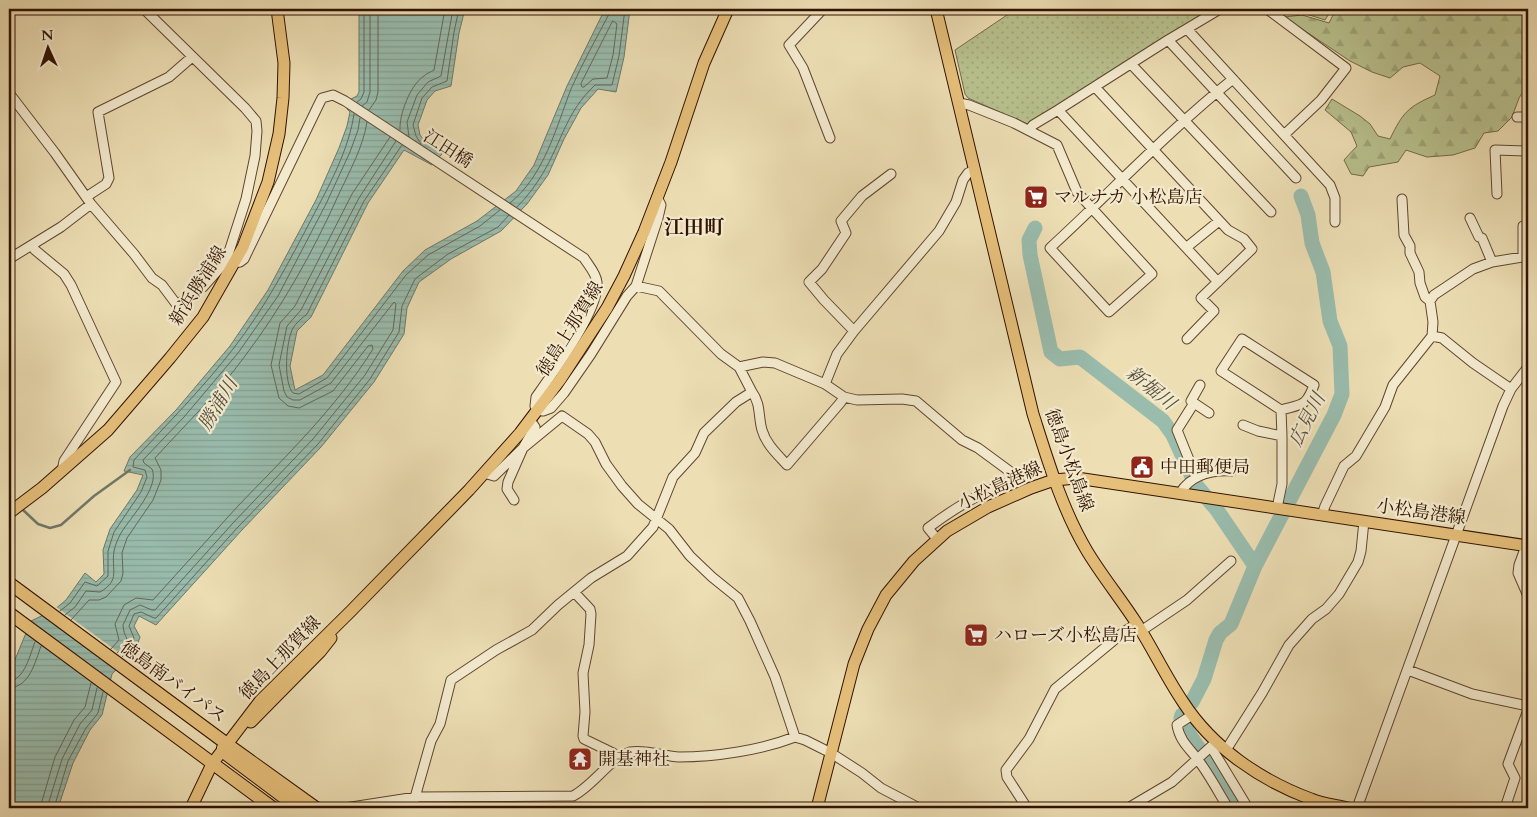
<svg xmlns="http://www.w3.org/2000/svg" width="1537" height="817" viewBox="0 0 1537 817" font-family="Cardo,'Noto Serif JP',serif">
<defs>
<pattern id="grass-dots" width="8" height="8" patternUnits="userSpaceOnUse" patternTransform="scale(1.25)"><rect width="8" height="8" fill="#b8c18e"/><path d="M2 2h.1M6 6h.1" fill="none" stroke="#9fa579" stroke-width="1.8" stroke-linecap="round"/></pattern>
<pattern id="forest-firs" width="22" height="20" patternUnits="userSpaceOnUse" patternTransform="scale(1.25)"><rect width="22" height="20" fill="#b8c18e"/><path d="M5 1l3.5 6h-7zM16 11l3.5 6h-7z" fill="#9fa579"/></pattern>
<pattern id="water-rules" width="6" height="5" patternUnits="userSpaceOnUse" patternTransform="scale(1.25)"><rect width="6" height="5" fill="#99bcad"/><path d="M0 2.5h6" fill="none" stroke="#84a193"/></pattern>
</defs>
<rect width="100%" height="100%" fill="#eddeb4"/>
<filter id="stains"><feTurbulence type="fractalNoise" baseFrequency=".004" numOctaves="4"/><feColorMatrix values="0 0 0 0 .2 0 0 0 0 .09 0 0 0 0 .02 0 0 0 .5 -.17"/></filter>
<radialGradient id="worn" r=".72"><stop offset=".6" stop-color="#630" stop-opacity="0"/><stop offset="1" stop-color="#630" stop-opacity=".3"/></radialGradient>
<path fill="url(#grass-dots)" stroke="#746a47" d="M1016,9h195l-184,115 -59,-26 -3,-4 -10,-44z
M1294,9h38l-7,11 -19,-6z"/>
<path fill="url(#forest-firs)" stroke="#746a47" d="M1336,9h35l5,3 12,-3h140v75l-9,14 -7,19 -14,14 -14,2 -9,15 -22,7 -26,2 -21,-7 -8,12 -29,5 -6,9 -12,-2 -7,-14 13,-14 -6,-14 -26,-22 7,-11 28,17 10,8 8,12 12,3c13,-27 18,-32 45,-44l5,-19 -20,-13 -17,4 -13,11 -18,-6 -22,-11 -66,-44 18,-2 27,8z"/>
<path fill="url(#water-rules)" stroke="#6f7868" d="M359,9h106l-6,24 -8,53 -16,5 -8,9 -9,25 2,10 7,9 15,10 -10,11 -28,-15 -36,53 -57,114 -14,14 -7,35 5,24 28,-15 80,-104 22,-21 52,-29 39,-30 18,-26 33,-79 38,-77h25l-6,48 -8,35 -18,-3 -17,19 -17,31 -16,36 -21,29 -26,27 -50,28 -32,23 -12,26 -3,26 -30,48 -53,65 -80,84 -85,94 -17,-9 -5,10 6,11 -5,14 -23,23 -10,41 -12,15 -17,33 -15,45h-49v-134l22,-53 23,-11 12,-10 19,-27 11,9 8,-8 -1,-24 7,-21 27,-39 6,-15 -19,-4 6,-14 46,-47 54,-64 38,-56 48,-90 23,-52 8,-22 3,-14 -3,-3 4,-10 6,-3 2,-4z"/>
<path fill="#eddeb4" d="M55,606l74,54 -10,11 -67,-63z"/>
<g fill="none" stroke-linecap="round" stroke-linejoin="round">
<path stroke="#656756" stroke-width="1" d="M613,21l4,3 -4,31 -6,23 -14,1 -9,8h-2l-1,-3z
M357,102l4,-3 3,-7v-83
M362,106l5,-4 3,-10v-83
M369,110l7,-10 2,-8v-83
M400,130c-1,-15 10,-45 24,-54 3,-3 7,-4 10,-6l11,-61
M409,137l-2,-15 10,-27 11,-13 13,-6 12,-67
M421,144l-5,-8 -3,-11 9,-27 10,-11 15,-6 7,-49 5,-23
M402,145l-38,56 -57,113c-5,4 -11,9 -14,14 -7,13 -10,54 0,65l6,1 28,-16 79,-103 22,-20 52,-29 20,-16
M510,203c34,-27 46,-75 61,-114 11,-25 25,-50 38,-75l1,-5
M517,207c10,-10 19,-22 26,-34 19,-32 23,-61 52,-88h17l7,-29 6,-47
M60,611l10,-8 15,-21 12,4 11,-10v-25l6,-19 27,-40 6,-15 -2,-7 -12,-3 1,-7c34,-37 69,-72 99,-111 32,-41 56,-87 80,-133 17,-32 36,-67 41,-102
M65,615l10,-8 11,-16 14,1c21,-12 11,-22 14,-41 1,-5 4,-13 7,-18 9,-15 39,-46 31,-64l-8,-6 -1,-3 41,-43 54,-64 40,-57 48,-92 24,-52 8,-22 2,-12
M71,620l18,-20h10l7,-3 15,-16 2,-8 -1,-20 5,-15 26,-38 8,-20v-10l-6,-12c30,-33 63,-65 90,-102 37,-49 68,-104 93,-160 11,-24 25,-48 29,-74
M111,649l8,-9 -4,-16 9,-19 12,-7 17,2c28,-31 56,-62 84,-93 48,-50 99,-99 136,-158l-1,-4 -4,1 -35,45 -34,17 -11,-2 -9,-8 -8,-33 9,-42 15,-17 57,-112 38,-57
M117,653c17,-17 7,-11 6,-28l7,-15 10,-5 12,5h3l78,-87 80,-84 52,-64 28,-45 3,-26 -2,-2 -63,81 -31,17h-7l-6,-3 -3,-6 -5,-26 8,-39 14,-16 58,-112 37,-57
M122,657l9,-9 3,-10 -5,-12 5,-12 7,-2 13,6h2l82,-91 80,-83 52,-65 29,-47 3,-26 13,-27 33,-25 50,-27 11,-12
M9,681c16,-1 21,-27 26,-39
M9,688c21,-1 26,-26 32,-42
M40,808l15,-51 19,-37 11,-13 6,-24
M47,808l15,-49 18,-35 12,-14 5,-22
M54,808l14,-47 18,-33 12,-15 5,-21"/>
<path stroke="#6f7868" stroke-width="2.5" d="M9,496l7,7
M22,509l16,15 12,4 11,-3 33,-29 36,-26"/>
<path stroke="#99bcad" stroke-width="15" d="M1035,228l-6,12 1,15 21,97 9,7 20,-2 83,64 10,14 23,50 21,25 38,56
M1192,702l12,-23 12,-39 4,-7 11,-9 24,-58 79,-151 8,-21 -2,-48 -10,-25 -7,-49 -11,-29 -4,-28 -7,-19
M1182,715l-1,3c6,16 17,29 27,43 11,15 20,32 30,47"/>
<g stroke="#60452d" stroke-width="11">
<path id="minor" d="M144,9l101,99 11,13 1,10 -2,25 -9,43 -18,56 1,3 4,5 7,-1 4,-3 74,-153 4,-8 11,-3 12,6 239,157c5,8 12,15 13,24 3,27 -44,91 -61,115l-1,9 3,4 5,1 8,-3 13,-15 27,-39 36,-58 9,-10 22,-68 3,-13 -4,-8
M823,9l-34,36 14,23 27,70
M1267,9l79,59 -25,32 -36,34
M1187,29l143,156 5,13v24
M1168,40l52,-31
M1131,64l140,148
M1095,87l133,143 16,9 8,10 -51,49 13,13 -27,28
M9,93l46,60 36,51 43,50 18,24 10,7 15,20 26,-18 26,-29
M959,103l10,2 45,18 43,22 20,47 75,82 -43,38 -59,-64c61,-56 118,-117 183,-169
M1058,110l110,-70 128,138
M1517,117h11
M1029,130l4,-5 25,-15 160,172
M1497,194l-2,-44 33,1
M86,197l20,-13 3,-6 -11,-66 71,-35 23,-20
M1470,218l9,19 3,1 10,24
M1523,226v31
M32,246l3,4 29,24 7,11 45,97 -52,79 -2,10
M1187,247l32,-26
M9,259l52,-32 30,-23
M636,286l23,5 62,63 18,13 24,-5 12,1 50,21 19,13 13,3 45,-1 14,2 46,39 16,8 34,25 -3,9c-32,13 -53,25 -81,46l9,11
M1430,301l4,-6 39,-26 19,-7 36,-6
M854,331l-30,-31 -15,-18 13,-13 24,-36 -5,-12 21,-25 29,-22
M1432,336l10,2 31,25 38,26
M825,384l12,-30 17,-23 85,-100 17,-29 7,-22 5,-7 7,-3
M752,392c9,12 6,24 10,38 4,14 15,24 25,35l54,-63 3,-5
M1194,403l15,10
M1281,410c21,-6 25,-3 33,-25l-72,-46 -21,32 60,39 1,26
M1243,425l15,6 24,5v48l-5,24
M484,473l10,3 29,-28 12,-21 -5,-7
M1196,477l-19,-47 17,-27 -3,-2 9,-16
M1180,493c11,-18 32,-23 52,-22
M514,500l-7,-11 1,-7 15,-34 39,-32 26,18 7,8 11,22 16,22 16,18 31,25 21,27 22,21 26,21 12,23 25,56 20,60 10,3 26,13 31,20 19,15 38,20
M1322,515l3,-9 19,-40 12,-10 29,-49 8,-22 39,-49 1,-14 -3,-21 -5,-4 -5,-14 -1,-11 -9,-19v-7l-6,-11 -2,-36
M1526,546l-7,19 -1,8 10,23
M574,592l16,17 1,5 -2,31 -6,28 2,39 -2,24 1,3 29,14 6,5
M1141,631l46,-31 44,-39
M1408,670l64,24 56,12
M1192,715l-15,10c3,18 15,25 24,39 10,14 18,29 27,44
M1211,747l37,61
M1226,750l36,-57 27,-48 23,-26 14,-10 13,-15 19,-32 3,-11 3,-30
M254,808l8,-8
M345,808l71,-11 157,-1c20,-10 38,-39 57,-44 15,-3 34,4 49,5 37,0 82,-7 116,-20
M412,808l19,-67 9,-17 11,-44 45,-30 36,-20 26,-25 33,-27 36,-22 26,-29 20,-50 22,-24 9,-20 32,-31 16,-10 -13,-25
M1027,808l-20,-31 -1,-7 23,-31 26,-50 70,-58 12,-7
M1128,808l44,-26 44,-40
M1357,808l146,-402 8,-17 17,-22
M1505,808l10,-30 -7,-14 20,-54"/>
</g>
<g stroke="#311200" stroke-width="13">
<path id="major" d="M936,9l97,405c15,47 29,95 54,137 15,25 34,48 50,73 16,25 29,53 46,78 30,46 77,78 128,97 11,5 25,6 37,9
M9,513l33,-25 66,-58 62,-72 33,-41 40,-70 25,-65 11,-48 4,-36 1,-35 -7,-54
M251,722l69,-70 11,-14
M191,808l21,-44 48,-63 91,-90 118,-121 51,-57 40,-53 47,-72 17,-32 20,-44 27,-70 33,-99 24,-54
M817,808l37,-144 14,-35 18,-34 28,-34 33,-30 41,-24 43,-19 23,-8 23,-2 451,68"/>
</g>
<g stroke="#311200" stroke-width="14">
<path id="highway" d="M9,583l222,164 85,61
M9,613l264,195
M223,748l3,6 72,54"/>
</g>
<use href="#minor" stroke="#f3eace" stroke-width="9"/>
<use href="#major" stroke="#e6bf7a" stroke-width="11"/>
<use href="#highway" stroke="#e6bf7a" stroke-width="12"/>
</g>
<defs>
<g id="supermarket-square" transform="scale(1.25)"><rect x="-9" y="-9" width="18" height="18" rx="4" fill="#8f2418" stroke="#f3eace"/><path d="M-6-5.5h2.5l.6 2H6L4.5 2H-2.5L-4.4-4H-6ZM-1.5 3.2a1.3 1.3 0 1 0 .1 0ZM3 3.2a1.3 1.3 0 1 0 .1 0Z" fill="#fff"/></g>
<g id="civic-square" transform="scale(1.25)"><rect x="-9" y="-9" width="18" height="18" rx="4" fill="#8f2418" stroke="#f3eace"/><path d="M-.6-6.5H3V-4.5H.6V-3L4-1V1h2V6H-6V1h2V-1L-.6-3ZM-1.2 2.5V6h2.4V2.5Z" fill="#fff"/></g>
<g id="temple-square" transform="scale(1.25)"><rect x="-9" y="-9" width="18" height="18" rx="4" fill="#8f2418" stroke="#f3eace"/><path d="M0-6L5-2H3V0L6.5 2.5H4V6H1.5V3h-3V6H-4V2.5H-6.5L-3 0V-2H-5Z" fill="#fff"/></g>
</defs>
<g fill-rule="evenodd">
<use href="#supermarket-square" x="1036" y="197"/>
<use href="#civic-square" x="1142" y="467"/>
<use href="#supermarket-square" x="976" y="635"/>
<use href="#temple-square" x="580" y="759"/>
</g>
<g text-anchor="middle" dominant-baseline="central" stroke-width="4.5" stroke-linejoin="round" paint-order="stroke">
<g font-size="18" fill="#311200" stroke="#f3eace">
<text transform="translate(448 149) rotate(33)">江田橋</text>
<text transform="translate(198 286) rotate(-58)">新浜勝浦線</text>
<text transform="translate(570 329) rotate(-58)">徳島上那賀線</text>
<text transform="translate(1069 460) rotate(70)">徳島小松島線</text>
<text transform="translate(1000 486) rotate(-25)">小松島港線</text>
<text transform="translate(1421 512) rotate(8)">小松島港線</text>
<text transform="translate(280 658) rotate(-46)">徳島上那賀線</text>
<text transform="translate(173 682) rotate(36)">徳島南バイパス</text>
</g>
<g font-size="18" fill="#311200" stroke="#f3eace" text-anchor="start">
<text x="1054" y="197">マルナカ 小松島店</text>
<text x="1160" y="467">中田郵便局</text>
<text x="994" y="635">ハローズ小松島店</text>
<text x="598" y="759">開基神社</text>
</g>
<g font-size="19" font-style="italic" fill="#554e3d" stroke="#f3eace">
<text transform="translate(1151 388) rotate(39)">新堀川</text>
<text transform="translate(218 404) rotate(-59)">勝浦川</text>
<text transform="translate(1307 420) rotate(-63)">広見川</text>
</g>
<g font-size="20" font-weight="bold" fill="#311200" stroke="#f3eace">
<text x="694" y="227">江田町</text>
</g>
</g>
<rect width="1537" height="817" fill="none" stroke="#eddeb4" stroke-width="30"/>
<rect x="10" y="10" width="1517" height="797" fill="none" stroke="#311200" stroke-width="2.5"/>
<rect x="15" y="15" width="1507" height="787" fill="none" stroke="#311200"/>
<g transform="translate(48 48) rotate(357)" stroke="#f3eace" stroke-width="4" paint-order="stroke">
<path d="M0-4L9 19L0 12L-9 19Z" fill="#311200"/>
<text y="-8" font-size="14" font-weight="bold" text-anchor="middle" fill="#311200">N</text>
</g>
<rect width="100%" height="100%" filter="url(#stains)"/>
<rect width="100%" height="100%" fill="url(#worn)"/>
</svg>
